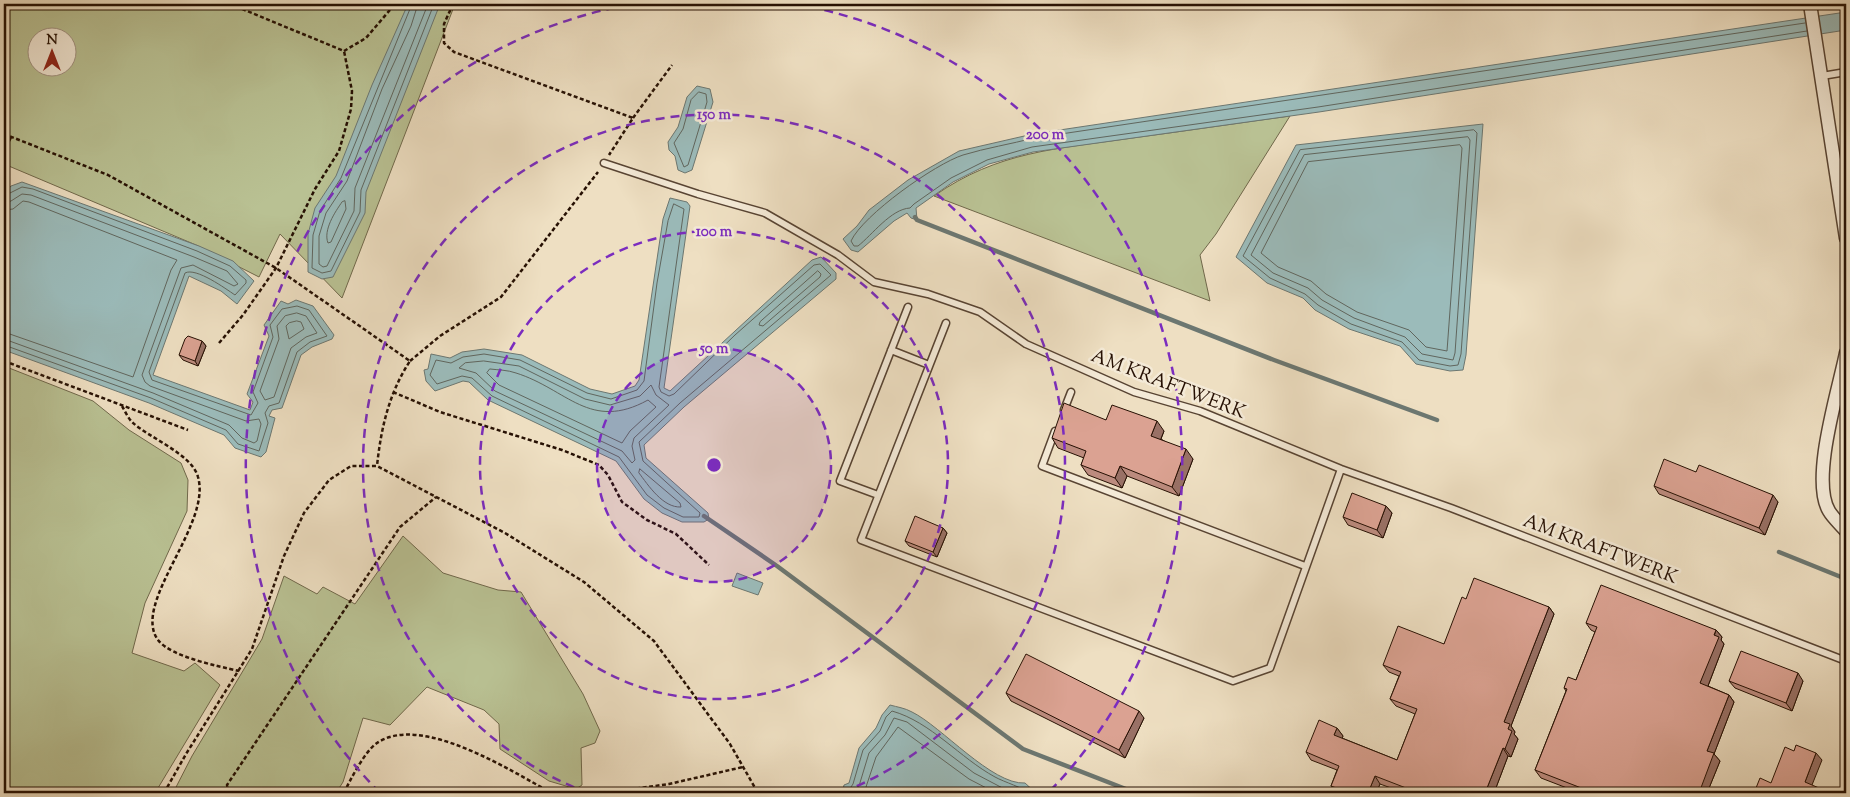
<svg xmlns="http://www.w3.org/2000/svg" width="1850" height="797" viewBox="0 0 1850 797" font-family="'Sorts Mill Goudy',serif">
<rect width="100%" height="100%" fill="#eedfc2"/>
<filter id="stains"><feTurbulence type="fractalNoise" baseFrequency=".004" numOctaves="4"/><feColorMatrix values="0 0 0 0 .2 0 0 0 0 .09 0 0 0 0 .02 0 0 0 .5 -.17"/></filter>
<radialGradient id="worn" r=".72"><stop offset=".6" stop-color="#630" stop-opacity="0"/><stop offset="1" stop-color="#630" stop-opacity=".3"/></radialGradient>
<path fill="#b9c193" stroke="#70684b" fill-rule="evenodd" d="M4,4h451l-113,294 -62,-64 -21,43 -63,-32 -192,-81zM38,38h30v30h-30z
M1290,116l-74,118 -16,21 10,46 -276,-105c64,-45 123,-47 198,-58 53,-7 106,-15 158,-22z
M4,366l89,35 36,29 52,33 7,17 -1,31 -42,92 -13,50 52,18 11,-8 25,22 -65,108h-151z
M403,536l40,37 55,17 23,2 62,102 17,37 -5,12 -14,5 1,37 -6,4 -27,-8 -49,-32 -1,-25 -15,-14 -57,-23 -37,38 -27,-7 -20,64 -7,11h-163l19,-37 70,-117 22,-63 33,18 6,-7 32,17z"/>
<path fill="#9bbbba" stroke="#6c7771" d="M408,4h32l-74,188 -1,21 -32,64 -11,2 -14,-7v-38l7,-26 21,-32 36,-91z
M1846,12v18l-527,82 -286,40 -44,12 -36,18 -37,26 1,12 -6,-2 -4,-5 -13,8 -36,31 -7,-2 -8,-11 14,-13 12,-16 39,-30 51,-29 74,-17z
M697,86l13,3 3,13 -21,68 -7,3 -7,-3 -3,-14 -6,-6 -1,-8 10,-15 9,-30z
M1483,124l-17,231 -3,15 -13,1 -34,-7 -16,-18 -51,-17 -34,-19 -12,-12 -36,-15 -31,-26 60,-112z
M22,182l177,64 34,15 21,20 -17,23 -16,-13 -32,-15 -36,99 97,35 3,-8 -6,-8 22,-58 -5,-11 17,-24 7,3 8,-4 17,6 21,29 -2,4 -20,8 -11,8 -19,53 -10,2 -3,6 6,2 -9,34 -5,5 -26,-9 -11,-13 -75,-32 -145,-53v-156l7,-8z
M670,198l17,4 3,4 -26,182 6,3 142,-131 9,-3 15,16v6l-152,128 -40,38 2,13 62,55 1,6 -5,3h-22l-20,-9 -18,-14 -28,-38 -128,-61 -19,-18 -6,-1 -28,10 -9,-10 -2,-11 4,-1 3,-15 19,4 12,-6 22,-3 38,6 68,34 22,5 23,-8 4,-6 24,-161z
M737,573l26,10 -5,12 -26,-9z
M890,705c7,2 15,3 22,7 29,14 80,73 113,71l11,10h-194l2,-8 5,-2 10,-35 17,-20 6,-13z"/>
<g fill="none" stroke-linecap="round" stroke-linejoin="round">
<path stroke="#60665e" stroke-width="1" d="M412,4l-71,174 -21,33 -7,24 -1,33 10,5 9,-2 29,-59 1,-22 73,-186
M418,4l-7,22 -29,63 -35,92 -21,32 -7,23v28l4,3 4,-1 27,-55 1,-23 73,-184
M1805,23l-771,115c-23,6 -48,10 -71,17 -28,9 -100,60 -112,86l3,5h4c14,-11 33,-37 52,-38l4,-4 37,-26 36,-18 45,-13 286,-40 489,-76
M699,92l7,2 1,8 -19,63 -4,2 -10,-24 9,-14 8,-29z
M1474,130l3,3 -16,221 -3,11 -8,1 -31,-6 -17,-18 -51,-18 -33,-19 -13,-11 -35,-16 -27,-22 57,-106z
M1468,137l2,3 -15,213 -2,7 -31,-6 -17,-17 -51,-19 -32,-18 -14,-12 -35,-15 -22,-18 53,-100z
M1460,145l2,3 -15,203 -21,-4 -17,-17 -52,-18 -31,-18 -15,-13 -33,-14 -17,-14 47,-91z
M4,196l18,-9 11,2 164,62 33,15 16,14v3l-11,12c-9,-6 -39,-28 -50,-22l-36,99 3,8 99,35 7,-12 -5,-11 20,-55 -3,-12 12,-16 15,-3 12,4 18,26 -17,6 -13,10 -18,51 -10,3 -4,7 3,10 -9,28 -21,-7 -12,-14 -75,-32 -147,-53
M345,201l1,8 -15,33 -3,1c-5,-13 7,-31 14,-41z
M4,203l7,-2 11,-7 9,1 163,62 33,14 11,13 -4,2 -41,-21 -12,3 -39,107 3,7 5,4 96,35 13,-2 2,5 -4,17 -3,2 -12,-5 -13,-13 -76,-32 -149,-54
M674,204l10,5 -25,178 2,5 8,4 5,-2 61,-59 79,-70 6,-1 11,11 -151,128 -41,39 4,19 57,52 -1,4h-16l-19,-9 -17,-13 -28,-38 -127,-61 -20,-18 -10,-2 -25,8 -7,-9 6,-15 15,3 12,-6 21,-3 36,6 67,33 24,6 26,-9 7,-9 13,-98 11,-62z
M4,210l9,-1 10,-8 6,1 148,58 -6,10 -38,107 -129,-45
M818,271l3,3 -1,3 -57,49 -4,-1 1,-3z
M297,313l9,3 11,17 -11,4 -15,11 -17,49 -9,3 -5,-9 19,-52 -2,-13 8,-10z
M297,321l4,1 3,7 -15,10 -3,-13 3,-3z
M484,361l35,5 66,33 25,6 30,-9 11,-11 5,10 13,10 -35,33 -2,8 3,14 -3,3 -10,-12 -127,-60 -19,-18 -17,-5 6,-5z
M490,369c8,1 18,1 26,4 51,16 74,59 132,27l8,7 -26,24 -8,12 -123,-58 -12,-12z
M640,469l40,34 1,4c-18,1 -33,-22 -42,-34z
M847,793l6,-9 10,-34 17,-19 6,-14 6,-6c39,11 68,47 103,66 9,5 29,11 34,16
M854,793l5,-7 10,-33 16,-18 9,-17 13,4 67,51 38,20
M864,793l12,-36 22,-30 71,52 27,14"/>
<path stroke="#6c7771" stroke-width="4.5" d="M915,217l2,3 357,140 163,60
M704,516l73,50 246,183 113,44
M1779,552l67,27"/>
<g stroke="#584433" stroke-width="9">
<path id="service" d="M1822,76l24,-4
M604,163l94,31 67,19 73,42 36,27 54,12 52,18 46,32 108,48 66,19 141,58 110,39 395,153
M946,323l-85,217 372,141 37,-13 71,-199
M891,350l38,15
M1064,410l7,-18
M1055,431l-13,35 263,100
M878,495l-38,-14 68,-174"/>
</g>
<g stroke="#584433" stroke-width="15">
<path id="minor" d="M1810,4l36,234
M1846,353c-7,36 -36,126 -17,158 4,7 12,14 17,20"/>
</g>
<path stroke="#261003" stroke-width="2.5" stroke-dasharray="4 2.5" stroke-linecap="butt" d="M230,4l114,47
M453,4l-9,20v19l10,9 179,66 -24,37
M344,51l22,-13 29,-34
M633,118l39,-53
M4,134l104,41 168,93 134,93c-21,32 -29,67 -33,105
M4,153l7,-16
M219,343l24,-28 33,-47 39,-79 24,-38 12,-42 1,-18 -8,-40
M4,361l184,69
M410,361l30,-25 61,-39 97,-125
M393,392l47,20 122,38 37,15 9,10 14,27 25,18 29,14 33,31
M122,406c3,5 6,12 10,16 17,16 60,32 66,55 14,48 -67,126 -40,163 13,17 60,26 81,31
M164,793l22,-39 66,-105 32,-93 20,-43 25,-33 22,-14h26l128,67 79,49 70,59 76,103 28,49
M229,793l-2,-8 173,-258 36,-30
M344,793c6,-13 21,-42 33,-50 44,-30 134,28 173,49l7,1
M604,793l65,-9 74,-17"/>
<use href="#service" stroke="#f4ead7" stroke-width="6"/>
<use href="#minor" stroke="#f4ead7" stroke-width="12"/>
</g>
<path fill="#bc8b7e" stroke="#261003" d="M202,341l4,5 -8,20 -15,-6 -4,-5z
M1106,420l58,11 -3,8 32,20 -14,37 -52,-20 -5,12 -34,-13 -7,-10 3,-7 -26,-10 -6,-10z
M1696,472l82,30 -13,33 -106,-41 -5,-8z
M1386,506l6,7 -9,25 -35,-13 -5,-8z
M943,528l4,5 -10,24 -28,-11 -4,-5z
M1466,599l83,8 5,7 -43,112 4,6 -1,2 4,5 -7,18 -3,-1 -14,37h-89l-25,-9 -4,9h-40l-5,-7 6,-16 -26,-10 -5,-8 31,-24 6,8 -1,2 55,22 18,-46 -19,-8 -6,-7 9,-23 -10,-4 -6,-7 61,-21z
M1586,623l130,7 6,7 -1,3 3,4 -16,42 21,9 5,7 -20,52 6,7 -13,32h-127l-39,-15 -6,-8 31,-79 -2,-3 12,-8 19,-48 -4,-2z
M1729,681h74l-11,30 -57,-23z
M1006,693l138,25 -19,40 -114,-57z"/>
<path fill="#997166" stroke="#261003" d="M202,341l4,5 -8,20 -3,-5z
M1157,421l7,10 -6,15 -7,-10z
M1186,449l7,10 -14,37 -7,-9z
M1120,466l7,10 -5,12 -7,-10z
M1773,495l5,7 -13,33 -6,-7z
M1386,506l6,7 -9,25 -6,-8z
M943,528l4,5 -10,24 -4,-5z
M1549,607l5,7 -43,112 4,6 -1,2 4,5 -7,18 -6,-8 3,-20 -4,-7z
M1716,630l6,7 -1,3 3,4 -18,47 -6,-8z
M1798,673l5,8 -11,30 -6,-8z
M1729,695l5,7 -20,52 6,7 -13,32h-8l8,-42z
M1139,711l5,7 -19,40 -6,-8z
M1337,728l6,8 -3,7 -6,-8z
M1503,748l5,8 -14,37h-9z
M1816,753l6,7 -12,30 -5,-8z
M1375,776l5,8 -4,9h-8z
M1648,788l4,5h-6z
M1819,788l4,5h-6z"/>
<path fill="#dba292" stroke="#261003" d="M188,336l14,5 -7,20 -16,-6 6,-16z
M1064,403l42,17 6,-15 45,16 -6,15 35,13 -14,38 -52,-21 -5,12 -34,-13 5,-14 -34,-13z
M1664,459l32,13 3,-7 74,30 -14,33 -105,-42z
M1352,493l34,13 -9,24 -34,-13z
M915,516l28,12 -10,24 -28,-11z
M1474,578l75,29 -45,115 6,2 -2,5 4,2 -7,18 -2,-1 -18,45h-66l-44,-17 -7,17h-18l-19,-7 8,-20 -33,-14 13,-32 18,8 -3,7 63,25 20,-51 -27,-10 11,-27 -18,-7 15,-39 46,18 18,-47 4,2z
M1601,585l115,45 -2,5 5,2 -19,46 29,12 -22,56 7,2 -15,40h-38l-13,-5 -2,5h-58l1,-2 -54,-21 32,-81 -3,-1 4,-11 8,3 21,-53 -11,-4z
M1741,651l57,22 -12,30 -57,-22z
M1026,654l113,57 -20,39 -113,-57z
M1796,745l20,8 -11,29 14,6 -2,5h-63l6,-15 11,5 14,-36 9,4z"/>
<circle cx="714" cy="465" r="117" fill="#7b2cbf" fill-opacity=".12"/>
<g fill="none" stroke="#7b2cbf" stroke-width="2.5" stroke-dasharray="9 6">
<circle cx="714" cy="465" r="117"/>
<circle cx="714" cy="465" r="234"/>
<path d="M588 793A351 351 0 1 1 840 793"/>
<path d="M380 793A468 468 0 0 1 633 4M795 4A468 468 0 0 1 1048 793"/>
</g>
<g text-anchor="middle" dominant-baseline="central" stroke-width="5" stroke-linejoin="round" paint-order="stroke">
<g font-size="19" fill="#261003" stroke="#f4ead7">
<text transform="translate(1168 385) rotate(21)">AM KRAFTWERK</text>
<text transform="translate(1600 550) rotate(21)">AM KRAFTWERK</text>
</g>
</g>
<circle cx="714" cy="465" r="8" fill="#7b2cbf" stroke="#f4ead7" stroke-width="2.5"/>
<g font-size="15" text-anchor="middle" font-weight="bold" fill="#7b2cbf" stroke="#f4ead7" stroke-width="5" stroke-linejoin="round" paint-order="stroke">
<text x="714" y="119">150 m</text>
<text x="1045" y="139">200 m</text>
<text x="714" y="236">100 m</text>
<text x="714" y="353">50 m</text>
</g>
<rect width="1850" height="797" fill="none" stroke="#eedfc2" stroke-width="20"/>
<rect x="5" y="5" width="1840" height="787" fill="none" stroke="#261003" stroke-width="2.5"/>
<rect x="10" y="10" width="1830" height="777" fill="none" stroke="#261003"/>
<g transform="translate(52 52)"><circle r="24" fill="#f4ead7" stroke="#a29382"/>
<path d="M0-4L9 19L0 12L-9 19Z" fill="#8f2418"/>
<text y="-8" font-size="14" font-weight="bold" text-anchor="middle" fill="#261003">N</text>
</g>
<rect width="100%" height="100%" filter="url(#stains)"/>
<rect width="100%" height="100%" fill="url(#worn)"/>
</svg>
